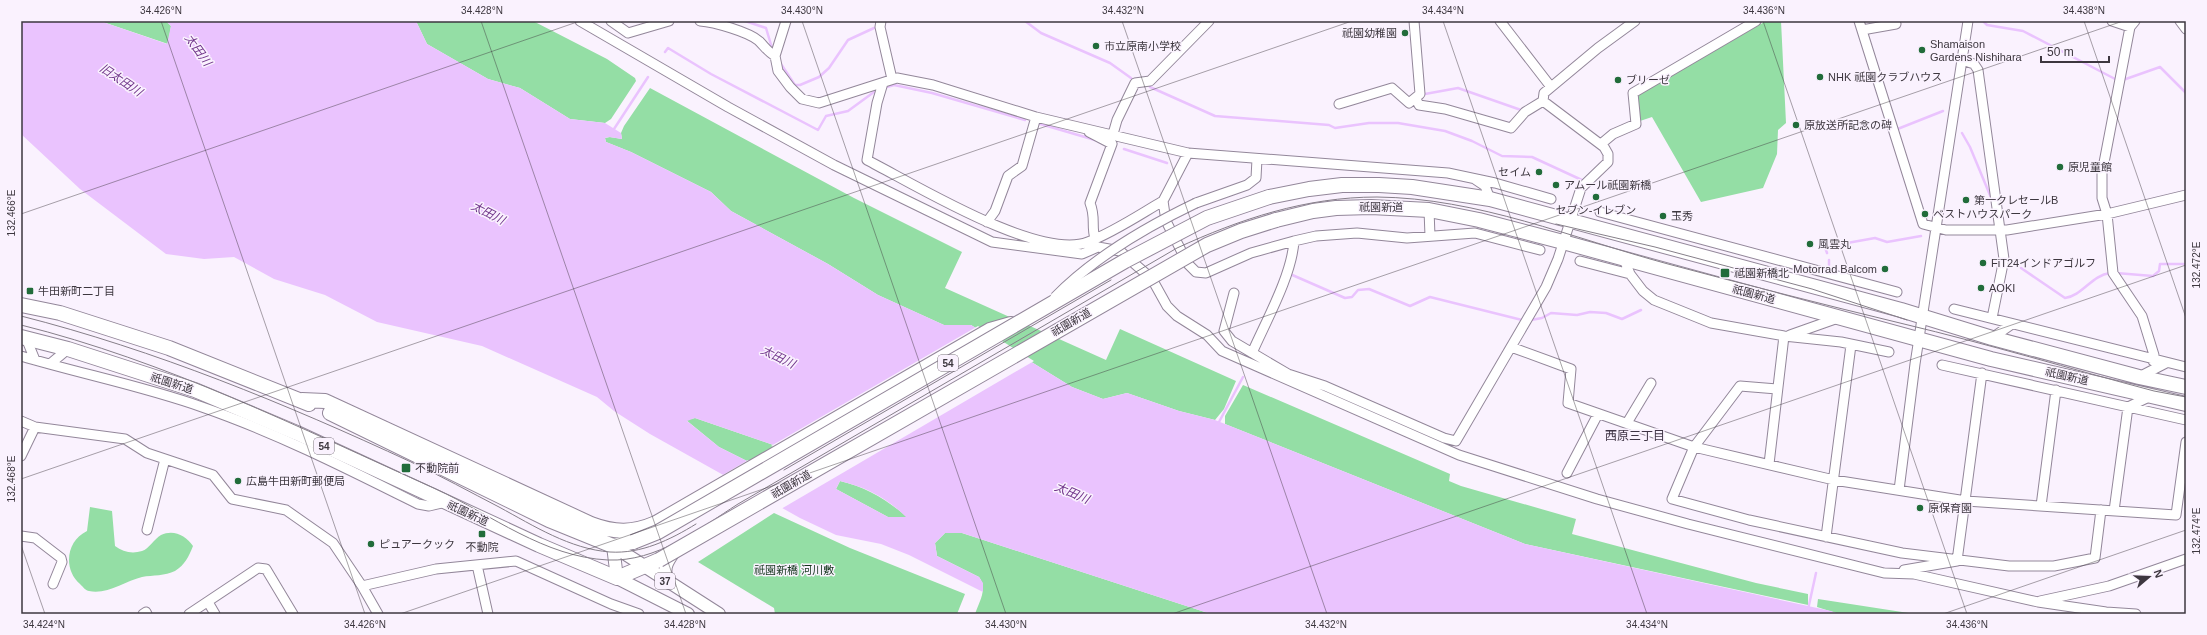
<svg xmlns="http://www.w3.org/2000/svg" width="2207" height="635" viewBox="0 0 2207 635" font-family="Arial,'Noto Sans JP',sans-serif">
<rect width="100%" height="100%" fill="#faf2fe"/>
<path fill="#94dea5" d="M100,21h66l5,5 -3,18z
M416,21h117l74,38 28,19 1,3 -25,38 -6,4 -35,-4 -50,-31 -32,-9 -61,-35z
M1766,21h15l5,102 -8,7 -1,24 -14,34 -62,14 -49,-85 -12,4 -2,-26z
M650,88l204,110 108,54 -17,36 161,72 14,-31 116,52 -12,28 -9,11 -36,-9 -52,-18 -24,6 -31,-12 -101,-62h-27l-66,-30 -50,-31 -97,-53 -20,-19 -80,-40 -25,-10 -1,-4 5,-1 12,2 -1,-6 3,-7z
M1243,385l207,89 -1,7 12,5 115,33 -4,15 184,49 52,11v11l-283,-61 -300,-120v-8z
M695,418l87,30 4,23 -33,-7 -34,-17 -33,-27z
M840,481c26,6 46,18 67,36h-19l-52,-28z
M90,507l22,4 3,35c8,6 17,8 27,5 7,-2 12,-12 19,-16 13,-6 25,1 32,11 -4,10 -8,19 -18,25 -10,5 -22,4 -33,6 -17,4 -35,18 -53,14 -3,0 -6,-4 -9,-7 -17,-15 -14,-43 7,-53z
M774,513l76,35 115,46 -8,20h-182l-1,-6 -76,-46z
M945,533h17l249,81h-236c4,-12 13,-25 4,-37l-42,-21 -2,-13z
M1818,599l97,15h-76l-22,-7z"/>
<path fill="#eac3fe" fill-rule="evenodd" d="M21,21h79l67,23 4,-18 -5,-5h250l11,23 61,35 32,9 50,31 35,4 16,10 1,6 -13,-2 -4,1 1,4 25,10 80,40 20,19 97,53 50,31 66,30h27l101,62 31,12 24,-6 52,18 36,9 310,124 306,67 8,3h-628l-249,-81h-17l-10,10 2,13 42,21 4,6v9l-74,-37 -28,-11 -45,-9 -36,-17 -150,-84 -36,-23 -17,-14 -115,-51 -105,-24 -52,-27 -51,-16 -40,-22 -30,2 -38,-5 -86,-65 -59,-55zM695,418l87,30 4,23 -33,-7 -34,-17 -32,-26zM840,481c26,6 47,17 66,36h-18l-52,-28z"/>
<path fill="#faf2fe" d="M978,326l56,35 -253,148 -60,-33 27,-16 36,8 -4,-19 -9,-3z"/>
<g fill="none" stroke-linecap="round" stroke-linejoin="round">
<path stroke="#eac3fe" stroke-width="2.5" d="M745,21l21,7 6,20
M1025,21l16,12 69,30 21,15
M1983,21l4,4 36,6 94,49
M665,52l3,-4 43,26 107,56 8,-14 22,-5 26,-19
M781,64l14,21h5l19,-8 10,-9 19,-28 26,-12
M2123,80l37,-13 26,26
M887,87l7,-2 38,8 93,27
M1150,87l65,29 114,9 6,3 34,-5h29l47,8 27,10 30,15 30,1 52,24
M1425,94l33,-6 63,22
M1037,123l58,17
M614,129l34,-52
M1895,130l48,-19
M1962,133l8,14 22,53
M1124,149l43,14
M1827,253l-2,-6 50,-9 12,4 34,-6
M1829,265v-5
M2021,268l44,30c17,-2 27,-23 45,-25
M2116,273l37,3 6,-5 1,-7h26
M1289,276l1,-2 55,24 7,-1 6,-7 11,-1 41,17 20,-9 92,23
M1531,320l11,-2 9,-5 26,2 13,-3 16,1 16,6 19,-9
M1219,422l24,-45
M1807,614l9,-41"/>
<g stroke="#93879a" stroke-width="11">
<path id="minor" d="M580,21l148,86 106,58 158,77 90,12 16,-7 22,4 32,28 15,27 10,10 30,19 15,16 237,104 138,44 91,25 196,49 30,1 124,28 68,10 30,2
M611,21l17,12 41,-12
M700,21c14,1 49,11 59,20 6,6 9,11 16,15
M786,21l-11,35 3,15 12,16 12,12 17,4 78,-25 36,7 103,32 152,36 260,20 47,10 56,16
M881,21l-1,6 12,52
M1500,21l51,66
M1859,21l64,203 23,6h61l100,-16 79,-19
M2112,21l18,6
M2135,21l-5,6 -28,146v25l5,16 6,59 29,43 12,39 -1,6
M2180,21l6,8
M1862,30l34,-6
M1962,60l12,4 4,6 26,189 -12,59
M883,83l-6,20 -10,57c47,24 172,101 221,82 26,-10 51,-27 75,-41
M1416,99l3,6 26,4 66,19 14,-16 18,-11 1,-8 54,-45 37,-27
M1339,104l53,-16 17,15 11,-9 -6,-73
M1089,132l23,12 -22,59c6,15 1,23 5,35
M1113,134l4,-14 18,-37 15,-2 59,-60
M1601,144l12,-10 23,-10 -3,-31 123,-72
M1188,153l-25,48 3,20 22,43 8,8 10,1 45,-20 43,-12 22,-5 41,-3 50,5 68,-5 65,17
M1476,180l9,6 5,13
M1196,203l51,-18 9,-7 1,-19
M1429,210l1,26
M1600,212l297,80
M987,222l8,-11 13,-35 14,-10 14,-49
M1624,259l6,15 13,17 11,9 57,23 73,13 57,6 48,10
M1580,261l50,13
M1234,293l-10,38 8,10 56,33 37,12 119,52 12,3 90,-154 12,-28 23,-71 27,-26v-8l-4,-7 -61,-46
M1954,309l232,58
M1790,335l48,-17
M26,338l9,22
M1992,338l20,-14
M1511,347l60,22 -3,34 126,44 140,33 132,21 210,14 10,-73
M1252,353c14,-32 40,-78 42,-112
M21,356c60,18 122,30 181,51 75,26 146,62 216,97l11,2 17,-4
M50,364l18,-15
M1942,365l244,55
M2139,377l27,-14
M1777,389l-37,-3 -46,61 -22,52 77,21 153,33 107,13h45l41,-8 6,-48
M21,421l14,6 90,12 22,14 66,22 19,24 54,11 47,33 29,43 16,28
M1627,423l24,-40
M21,456l14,-29
M1769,464l15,-128
M1567,473l31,-59
M1899,490l16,-126 53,-343
M2041,506l15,-116
M2114,511l14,-104 23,-11
M147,530l18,-71
M21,536l14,2 26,20 1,4 -9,22
M1826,537l25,-192
M477,565l11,49
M1904,570l53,-9 25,-188
M362,586l74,-17 80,-8 95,43 28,10
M2040,601l69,-15 77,-27
M208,602l7,12
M143,614l3,-2 1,2
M189,614l69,-46 8,1 27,45"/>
</g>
<g stroke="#93879a" stroke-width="14">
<path id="major" d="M613,546l106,68
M613,546l4,32 71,36
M669,583c-7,-13 -3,-20 5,-31"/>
</g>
<g stroke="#93879a" stroke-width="16">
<path id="highway" d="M1269,197l40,-8 33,-4h37l33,2 78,12 411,111 91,28 147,39 47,10
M1276,220l37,-9 23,-3 35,-1 58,3 50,10 84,22 428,117 195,45
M21,305l39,8 109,35 140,56
M21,337l47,12 127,41 102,43 242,112 78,33 42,-18
M302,400l23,1 266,123c24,9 42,9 65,-1l334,-193 21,-6
M330,413l219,107 64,26 20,-4"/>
</g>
<use href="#minor" stroke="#fff" stroke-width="9"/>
<use href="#major" stroke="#fff" stroke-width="12"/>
<use href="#highway" stroke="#fff" stroke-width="14"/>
<path stroke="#867f89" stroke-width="1" d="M1556,224l99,23 157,42 95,31
M21,316c134,34 265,88 390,146 30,14 59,30 88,45 35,19 71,42 111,45 31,2 60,-12 86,-28
M21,325c145,36 279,103 415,164 56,26 108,68 172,71 49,2 91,-31 130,-56l439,-256c63,-29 129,-51 200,-51 101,1 195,41 291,67 79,21 157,41 236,60 84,20 167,45 250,67l32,6
M784,470l327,-190"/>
<g stroke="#93879a" stroke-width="11" stroke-linecap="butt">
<path id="minor-bridge" d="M1055,297c39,-40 91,-70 141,-94"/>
</g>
<g stroke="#93879a" stroke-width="16" stroke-linecap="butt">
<path id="highway-bridge" d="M633,542l25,-10 467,-271 82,-43 62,-21
M659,560l548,-315 34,-14 35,-11"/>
</g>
<use href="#minor-bridge" stroke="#fff" stroke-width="9"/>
<use href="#highway-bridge" stroke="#fff" stroke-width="14"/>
</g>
<path fill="none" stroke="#3d373f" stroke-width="1" stroke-opacity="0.45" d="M161,21l204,593M481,21l205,593M802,21l204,593M1122,21l205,593M1443,21l204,593M1763,21l204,593M2084,21l102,297M21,214l559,-193M21,479l1331,-458M21,545l24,69M400,614l1723,-593M1172,614l1014,-349M1943,614l243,-84"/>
<g fill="#216c3a" stroke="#faf2fe" stroke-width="1.5">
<circle cx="1405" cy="33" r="4"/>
<circle cx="1096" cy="46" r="4"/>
<circle cx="1922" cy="50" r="4"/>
<circle cx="1820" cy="77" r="4"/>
<circle cx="1618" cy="80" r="4"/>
<circle cx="1796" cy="125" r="4"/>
<circle cx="2060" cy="167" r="4"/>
<circle cx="1539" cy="172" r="4"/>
<circle cx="1556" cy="185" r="4"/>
<circle cx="1596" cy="197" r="4"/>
<circle cx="1966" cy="200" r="4"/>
<circle cx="1925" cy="214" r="4"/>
<circle cx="1663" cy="216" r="4"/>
<circle cx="1810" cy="244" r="4"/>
<circle cx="1983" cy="263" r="4"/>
<circle cx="1885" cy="269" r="4"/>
<rect x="1720" y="268" width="10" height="10" rx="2"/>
<circle cx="1981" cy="288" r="4"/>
<rect x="26" y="287" width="8" height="8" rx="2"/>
<rect x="401" y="463" width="10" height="10" rx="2"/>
<circle cx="238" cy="481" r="4"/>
<circle cx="1920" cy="508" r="4"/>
<rect x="478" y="530" width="8" height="8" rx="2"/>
<circle cx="371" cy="544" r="4"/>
</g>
<g text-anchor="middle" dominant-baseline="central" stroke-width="3" stroke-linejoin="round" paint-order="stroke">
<g fill="#faf2fe" stroke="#766f78" stroke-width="1">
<rect x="938" y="355" width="20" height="16" rx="3"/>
<rect x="314" y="438" width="20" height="16" rx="3"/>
<rect x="655" y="573" width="20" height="16" rx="3"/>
</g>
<g font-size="10" font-weight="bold" fill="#3d373f">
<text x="948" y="363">54</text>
<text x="324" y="446">54</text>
<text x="665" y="581">37</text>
</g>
<g font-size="11" fill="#3d373f" stroke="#faf2fe" text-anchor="start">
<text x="1397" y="33" text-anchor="end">祇園幼稚園</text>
<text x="1930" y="44">Shamaison<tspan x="1930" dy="13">Gardens Nishihara</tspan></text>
<text x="1104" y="46">市立原南小学校</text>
<text x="1828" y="77">NHK 祇園クラブハウス</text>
<text x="1626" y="80">ブリーゼ</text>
<text x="1804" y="125">原放送所記念の碑</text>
<text x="2068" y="167">原児童館</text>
<text x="1531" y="172" text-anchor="end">セイム</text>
<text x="1564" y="185">アムール祇園新橋</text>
<text x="1974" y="200">第一クレセールB</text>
<text x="1596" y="210" text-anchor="middle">セブン-イレブン</text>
<text x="1933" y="214">ベストハウスパーク</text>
<text x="1671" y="216">玉秀</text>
<text x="1818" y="244">風雲丸</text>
<text x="1991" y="263">FiT24インドアゴルフ</text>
<text x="1877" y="269" text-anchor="end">Motorrad Balcom</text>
<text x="1734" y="273">祗園新橋北</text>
<text x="1989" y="288">AOKI</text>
<text x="38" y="291">牛田新町二丁目</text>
<text x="415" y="468">不動院前</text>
<text x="246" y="481">広島牛田新町郵便局</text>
<text x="1928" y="508">原保育園</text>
<text x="379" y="544">ピュアークック</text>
<text x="482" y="547" text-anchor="middle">不動院</text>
</g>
<g font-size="11" fill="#3d373f" stroke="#faf2fe">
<text x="1381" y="207">祇園新道</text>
<text transform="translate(1754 294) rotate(15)">祇園新道</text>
<text transform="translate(1071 322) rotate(-30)">祇園新道</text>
<text transform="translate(2067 376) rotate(13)">祇園新道</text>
<text transform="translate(172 383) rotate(18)">祇園新道</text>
<text transform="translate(791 484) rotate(-30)">祇園新道</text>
<text transform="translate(468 513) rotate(25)">祇園新道</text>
</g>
<g font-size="11" fill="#14351d" stroke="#faf2fe">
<text x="794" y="570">祇園新橋 河川敷</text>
</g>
<g font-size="12" font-style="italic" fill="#71368b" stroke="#faf2fe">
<text transform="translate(198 50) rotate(54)">太田川</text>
<text transform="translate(121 80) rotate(34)">旧太田川</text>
<text transform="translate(488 213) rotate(27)">太田川</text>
<text transform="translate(778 357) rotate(26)">太田川</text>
<text transform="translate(1072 493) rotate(23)">太田川</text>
</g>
<g font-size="12" fill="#3f3545" stroke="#faf2fe">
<text x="1635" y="436">西原三丁目</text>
</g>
</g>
<rect width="2207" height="635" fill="none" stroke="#faf2fe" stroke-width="44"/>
<g transform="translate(2149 577) rotate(71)" stroke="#faf2fe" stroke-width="3" paint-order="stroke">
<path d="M0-3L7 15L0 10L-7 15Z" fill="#3d373f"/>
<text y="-6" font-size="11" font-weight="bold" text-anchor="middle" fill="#3d373f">N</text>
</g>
<path d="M2041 56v6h68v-6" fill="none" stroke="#3d373f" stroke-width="2"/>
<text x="2047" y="56" font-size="12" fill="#3d373f" stroke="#faf2fe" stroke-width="3" paint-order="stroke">50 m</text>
<rect x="22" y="22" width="2163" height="591" fill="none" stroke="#3d373f" stroke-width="1.5"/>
<g font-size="10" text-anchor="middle" fill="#3d373f">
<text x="161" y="14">34.426°N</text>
<text x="482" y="14">34.428°N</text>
<text x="802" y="14">34.430°N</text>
<text x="1123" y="14">34.432°N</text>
<text x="1443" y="14">34.434°N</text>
<text x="1764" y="14">34.436°N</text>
<text x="2084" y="14">34.438°N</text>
<text transform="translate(11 213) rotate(-90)" y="4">132.466°E</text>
<text transform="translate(2196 265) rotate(-90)" y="4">132.472°E</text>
<text transform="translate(11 479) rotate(-90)" y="4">132.468°E</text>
<text transform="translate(2196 531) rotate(-90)" y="4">132.474°E</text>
<text x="44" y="628">34.424°N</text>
<text x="365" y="628">34.426°N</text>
<text x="685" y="628">34.428°N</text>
<text x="1006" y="628">34.430°N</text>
<text x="1326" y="628">34.432°N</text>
<text x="1647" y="628">34.434°N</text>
<text x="1967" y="628">34.436°N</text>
</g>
</svg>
